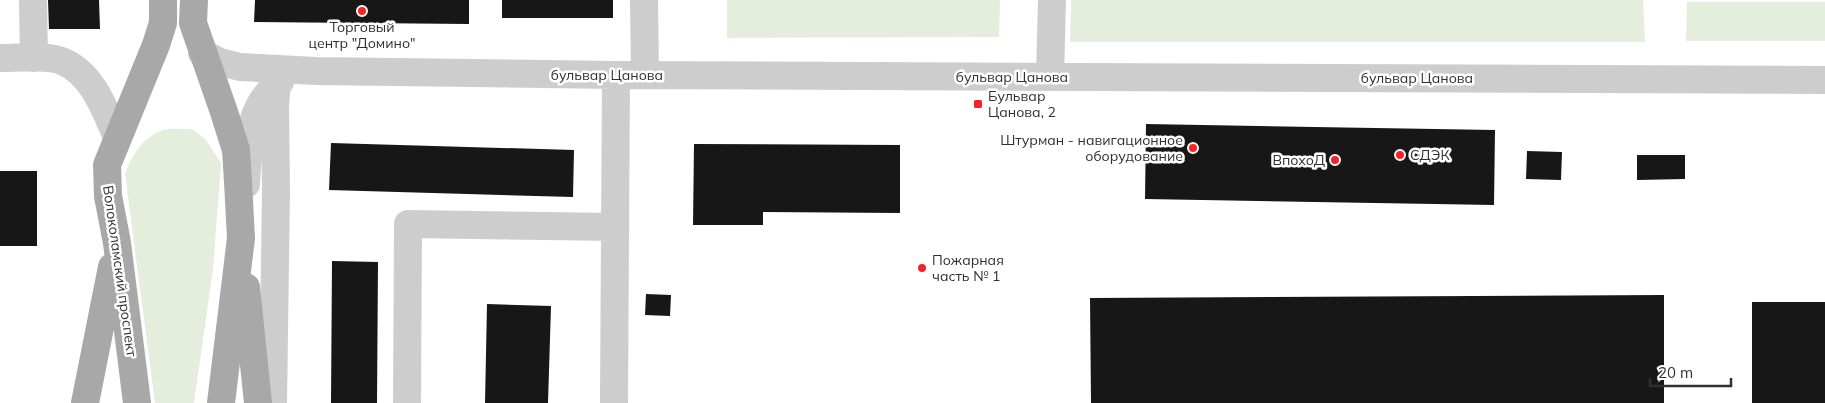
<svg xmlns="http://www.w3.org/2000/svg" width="1825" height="403" viewBox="0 0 1825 403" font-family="Mulish,sans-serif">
<rect width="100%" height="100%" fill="#fff"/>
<path fill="#e5eedc" d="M727,0h273l-1,37 -272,1z
M1071,0h572l2,42h-575z
M1687,2h138v39h-139z
M192,129l14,11 15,23 -8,106 -19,134h-39l-30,-229c7,-19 18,-37 38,-44 8,-2 20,-1 29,-1z"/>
<path fill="#171717" d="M48,0h51l1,29h-51z
M255,0h214v24l-215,-2z
M502,0h111v18h-111z
M1146,124l349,6 -1,75 -349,-6z
M331,143l243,7 -1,47 -244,-7z
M694,144l206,1v68l-137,-1v13h-70z
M1527,151l35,1 -1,28 -35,-1z
M1637,155h48v24l-48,1z
M0,171h37v75h-37z
M332,261l46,1 -1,141h-46z
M646,294l25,1 -1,21 -25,-1z
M1664,295v108h-573l-1,-105z
M1752,302h73v101h-73z
M487,304l64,2 -3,97h-63z"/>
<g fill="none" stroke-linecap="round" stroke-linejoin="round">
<path stroke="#cdcdcd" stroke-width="28" d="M33,0l1,58
M644,0l1,75
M202,53l18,9 20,5 76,4 300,4 1209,5
M0,58c16,0 48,-3 62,3 31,13 42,47 55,76
M1050,77l2,-77
M246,184c3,-37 0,-77 34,-102
M273,403l3,-211 -1,-86 2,-22
M407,403l1,-179 207,3
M614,403l2,-328"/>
<path stroke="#a8a8a8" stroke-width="28" d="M194,0l-1,23 31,89 12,38 2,32 3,56 -20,165
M246,287l12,116
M85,403l27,-136
M137,403l-20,-160 -9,-47 -1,-31 49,-120 7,-22v-23"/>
</g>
<g fill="#f62325" stroke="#fff" stroke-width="2">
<circle cx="362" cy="11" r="5"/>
<rect x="973" y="99" width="10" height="10" rx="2.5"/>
<circle cx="1193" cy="148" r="5"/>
<circle cx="1400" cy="155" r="5"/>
<circle cx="1335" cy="160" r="5"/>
<circle cx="922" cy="268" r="5"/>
</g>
<g text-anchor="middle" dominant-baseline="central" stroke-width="5" stroke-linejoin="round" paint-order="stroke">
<g font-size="14" fill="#303030" stroke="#fff" text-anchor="start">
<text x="362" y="27" text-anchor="middle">Торговый<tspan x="362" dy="16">центр "Домино"</tspan></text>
<text x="988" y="96">Бульвар<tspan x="988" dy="16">Цанова, 2</tspan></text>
<text x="1183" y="140" text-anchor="end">Штурман - навигационное<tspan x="1183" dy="16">оборудование</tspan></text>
<text x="1410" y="155">СДЭК</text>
<text x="1325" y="160" text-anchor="end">ВпохоД</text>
<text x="932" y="260">Пожарная<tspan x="932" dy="16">часть № 1</tspan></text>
</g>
<g font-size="14" fill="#303030" stroke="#fff">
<text x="607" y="75">бульвар Цанова</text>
<text x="1012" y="77">бульвар Цанова</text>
<text x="1417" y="78">бульвар Цанова</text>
<text transform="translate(120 271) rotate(82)">Волоколамский проспект</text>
</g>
</g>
<path d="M1650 378v8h81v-8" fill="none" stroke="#303030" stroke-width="2.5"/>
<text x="1658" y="378" font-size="15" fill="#303030" stroke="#ffffff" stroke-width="4" paint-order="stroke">20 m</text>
</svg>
